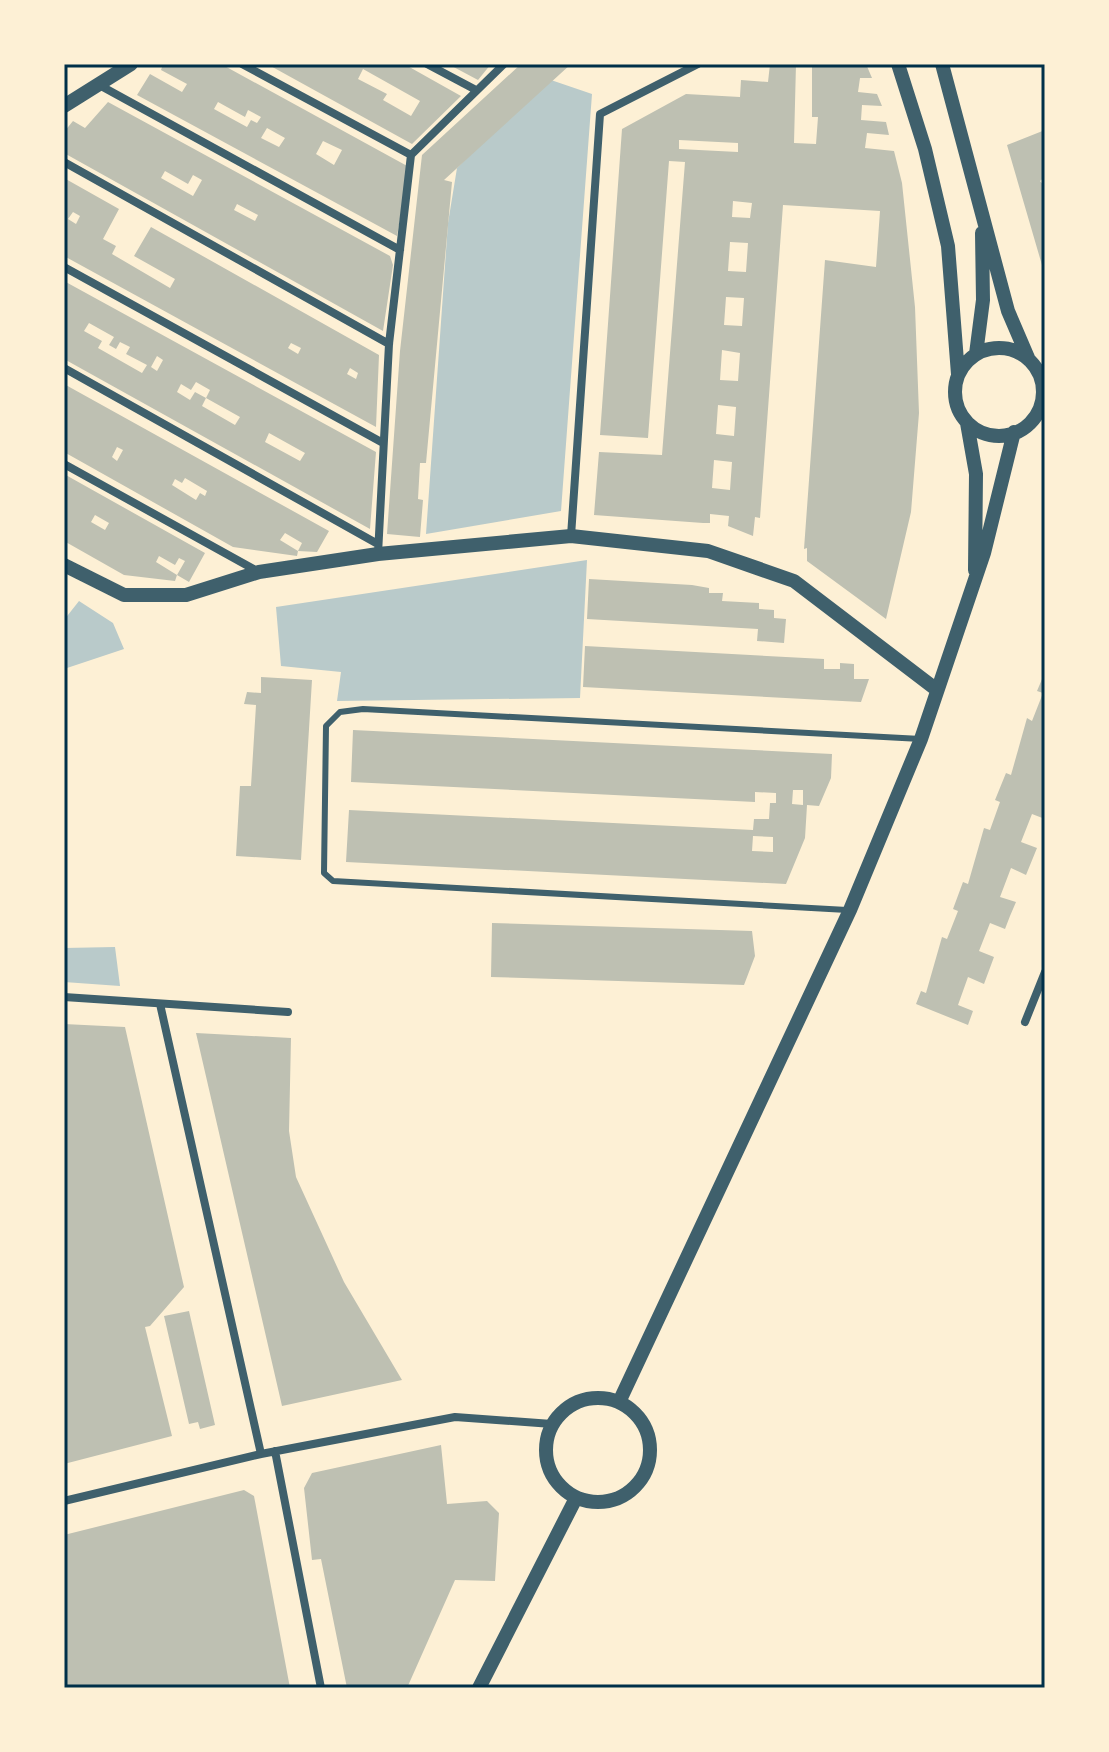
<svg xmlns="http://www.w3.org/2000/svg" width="1109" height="1752" viewBox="0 0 1109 1752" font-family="'Exo 2',sans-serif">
<rect width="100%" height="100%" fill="#fdf0d5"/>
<path fill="#b9caca" d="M548,79l44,15 -31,417 -135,23 22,-311 9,-55z
M587,560l-7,138 -243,3 4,-29 -60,-6 -5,-59z
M79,601l34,22 11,26 -60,20v-49z
M115,947l5,39 -56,-4v-34z"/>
<path fill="#bec0b2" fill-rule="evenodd" d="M163,64h58l188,103 -12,69 -260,-141 13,-21 32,18 5,-8 -26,-14zM218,102l27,15 3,-7 13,7 -4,6 -6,-3 -4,7 -33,-18zM267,128l18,10 -6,9 -18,-9zM323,141l19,9 -8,15 -18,-11z
M267,64h137l57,32 -49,48zM363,69l57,32 -9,15 -28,-16 4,-6 -29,-15z
M448,64h43l-13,16z
M521,64h50l-127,116 8,2 -26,281h-6l-2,36 5,1 -3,37 -33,-3 13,-183 22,-196z
M770,64h26l-2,79 22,1 2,-27h-6v-53h54l6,14h-12l-2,14 19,2 5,12 -20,-1 -1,15 25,2 3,13 -22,-2 -2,15 29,3 8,32 13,124 4,106 -8,99 -25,107 -79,-58v-13l-3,1 21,-289 51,7 4,-56 -97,-6 -23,313 -5,-1 -2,19 -25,-10 1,-10 -19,-2v9h-7l-109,-8 5,-63 63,3 23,-293 -16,-1 -21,277 -48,-3 22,-306 64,-35 54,3 1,-17 27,2zM679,140l59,3v9l-59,-3zM733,201l19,2 -2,15 -18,-1zM730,242l18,1 -2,29 -18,-1zM726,297l18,1 -2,28 -18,-1zM722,350l18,3 -2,28 -18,-1zM718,405l18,2 -2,29 -18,-2zM714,460l18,2 -2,28 -18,-2z
M108,102l282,154 3,9 -10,66 -319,-178v-21l9,-11 12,7zM165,171l23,13 5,-9 9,5 -9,16 -32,-18zM237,204l21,11 -3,6 -21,-11z
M1045,130v47l-5,4 5,6 -1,85 -37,-127z
M64,178l55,31 -16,30 13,7 -4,8 58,34 5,-9 -41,-23 17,-29 228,128 -3,72 -312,-171zM73,212l7,4 -4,8 -8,-5zM291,343l10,5 -3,6 -10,-6zM350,368l8,5 -2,6 -9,-5z
M64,281l312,171 -6,77 -306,-170zM89,323l25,14 -5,8 7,4 4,-7 10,5 -4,7 21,11 -5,8 -44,-25 4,-7 -18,-10zM157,356l6,4 -6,11 -6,-4zM196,382l14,8 -4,8 34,19 -5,8 -33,-19 4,-8 -11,-6 -5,8 -13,-8 4,-8 10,6zM269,433l36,20 -5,8 -35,-19z
M64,384l265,147 -12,21 -19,-1 4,-8 -17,-10 -5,7 18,11 -1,5 -64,-9 -169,-95zM117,447l6,3 -6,11 -5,-4zM185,478l22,13 -2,5 -5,-3 -4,7 -24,-15 3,-6 7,4z
M64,474l141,79 -16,29 -12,-7 8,-14 -6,-3 -4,7 -16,-9 -3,6 21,13 -2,6 -51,-6 -60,-34zM95,515l14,8 -4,7 -14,-8z
M589,579l103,6 17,3v5h14l-1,8 37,2v6l15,1v8l12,1 -2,24 -27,-2 1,-12 -171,-10z
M585,646l239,13v10h16v-6l14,1v15h15l-8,23 -278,-15z
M1045,672v147l-13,-5 -11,28 16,6 -11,27 -15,-7 -11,29 16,5 -6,14 -5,13 -15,-6 -11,28 15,6 -10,27 -16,-7 -10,28 15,6 -5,14 -52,-21 5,-13 5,2 16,-56 5,2 11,-28 -5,-2 10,-27 5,2 16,-56 6,2 10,-28 -5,-2 11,-27 5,2 16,-57 5,3 11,-28 -6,-2z
M261,677l51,3 -11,180 -65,-4 4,-70h11l5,-81 -12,-1 3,-12 14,1z
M353,730l479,24 -1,24 -12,28 -12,-1 -2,33 -19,46 -440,-22 3,-52 404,20 1,-11h15l1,-16h6v-10l-21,-1v10l-404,-20zM793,790h10v15l-11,-1zM753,836l20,1v15l-21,-1z
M492,923l260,8 3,25 -11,29 -253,-8z
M64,1024l61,3 59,260 -34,39 -5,1 27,109 -108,28z
M196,1033l95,5 -2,93 7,46 48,105 58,98 -120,26z
M189,1311l26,114 -15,4 -2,-7 -9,2 -25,-108z
M441,1445l6,59 40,-3 12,12 -4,68 -40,-1 -48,108h-60l-26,-129 -9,1 -8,-72 8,-15z
M244,1490l10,6 36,192h-226v-153z"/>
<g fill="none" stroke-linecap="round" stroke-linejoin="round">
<path stroke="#3f606c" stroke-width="6" d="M847,910l-514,-29 -9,-8 2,-147 14,-14 23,-3 558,30"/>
<path stroke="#3f606c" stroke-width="8" d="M242,64l169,91
M427,64l49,26
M101,86l299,164
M64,162l325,182
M64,267l319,176
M64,368l312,175
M64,464l195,108
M571,536l29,-422 98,-50
M378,554l11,-210 22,-189 93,-91
M64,997l224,15
M160,1004l101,450
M1025,1022l20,-50
M275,1451l46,237
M64,1501l197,-47 194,-37 97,7"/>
<path stroke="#3f606c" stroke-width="14" d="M898,64l27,85 23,97 10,128
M942,64l66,247 21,49
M64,106l67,-42
M955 392a44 44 0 1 1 88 0a44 44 0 1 1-88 0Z
M976,354l7,-54 -1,-67
M967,423l9,51 -1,96
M64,565l60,30h62l73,-23 119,-18 193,-18 137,15 86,30 143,109
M546 1450a52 52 0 1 1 104 0a52 52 0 1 1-104 0Z
M620,1400l230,-490 71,-171 63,-186 30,-121
M479,1688l97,-190"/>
</g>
<rect width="1109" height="1752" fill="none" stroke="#fdf0d5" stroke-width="132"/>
<rect x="66" y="66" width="977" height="1620" fill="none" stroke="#003049" stroke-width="3"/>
</svg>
